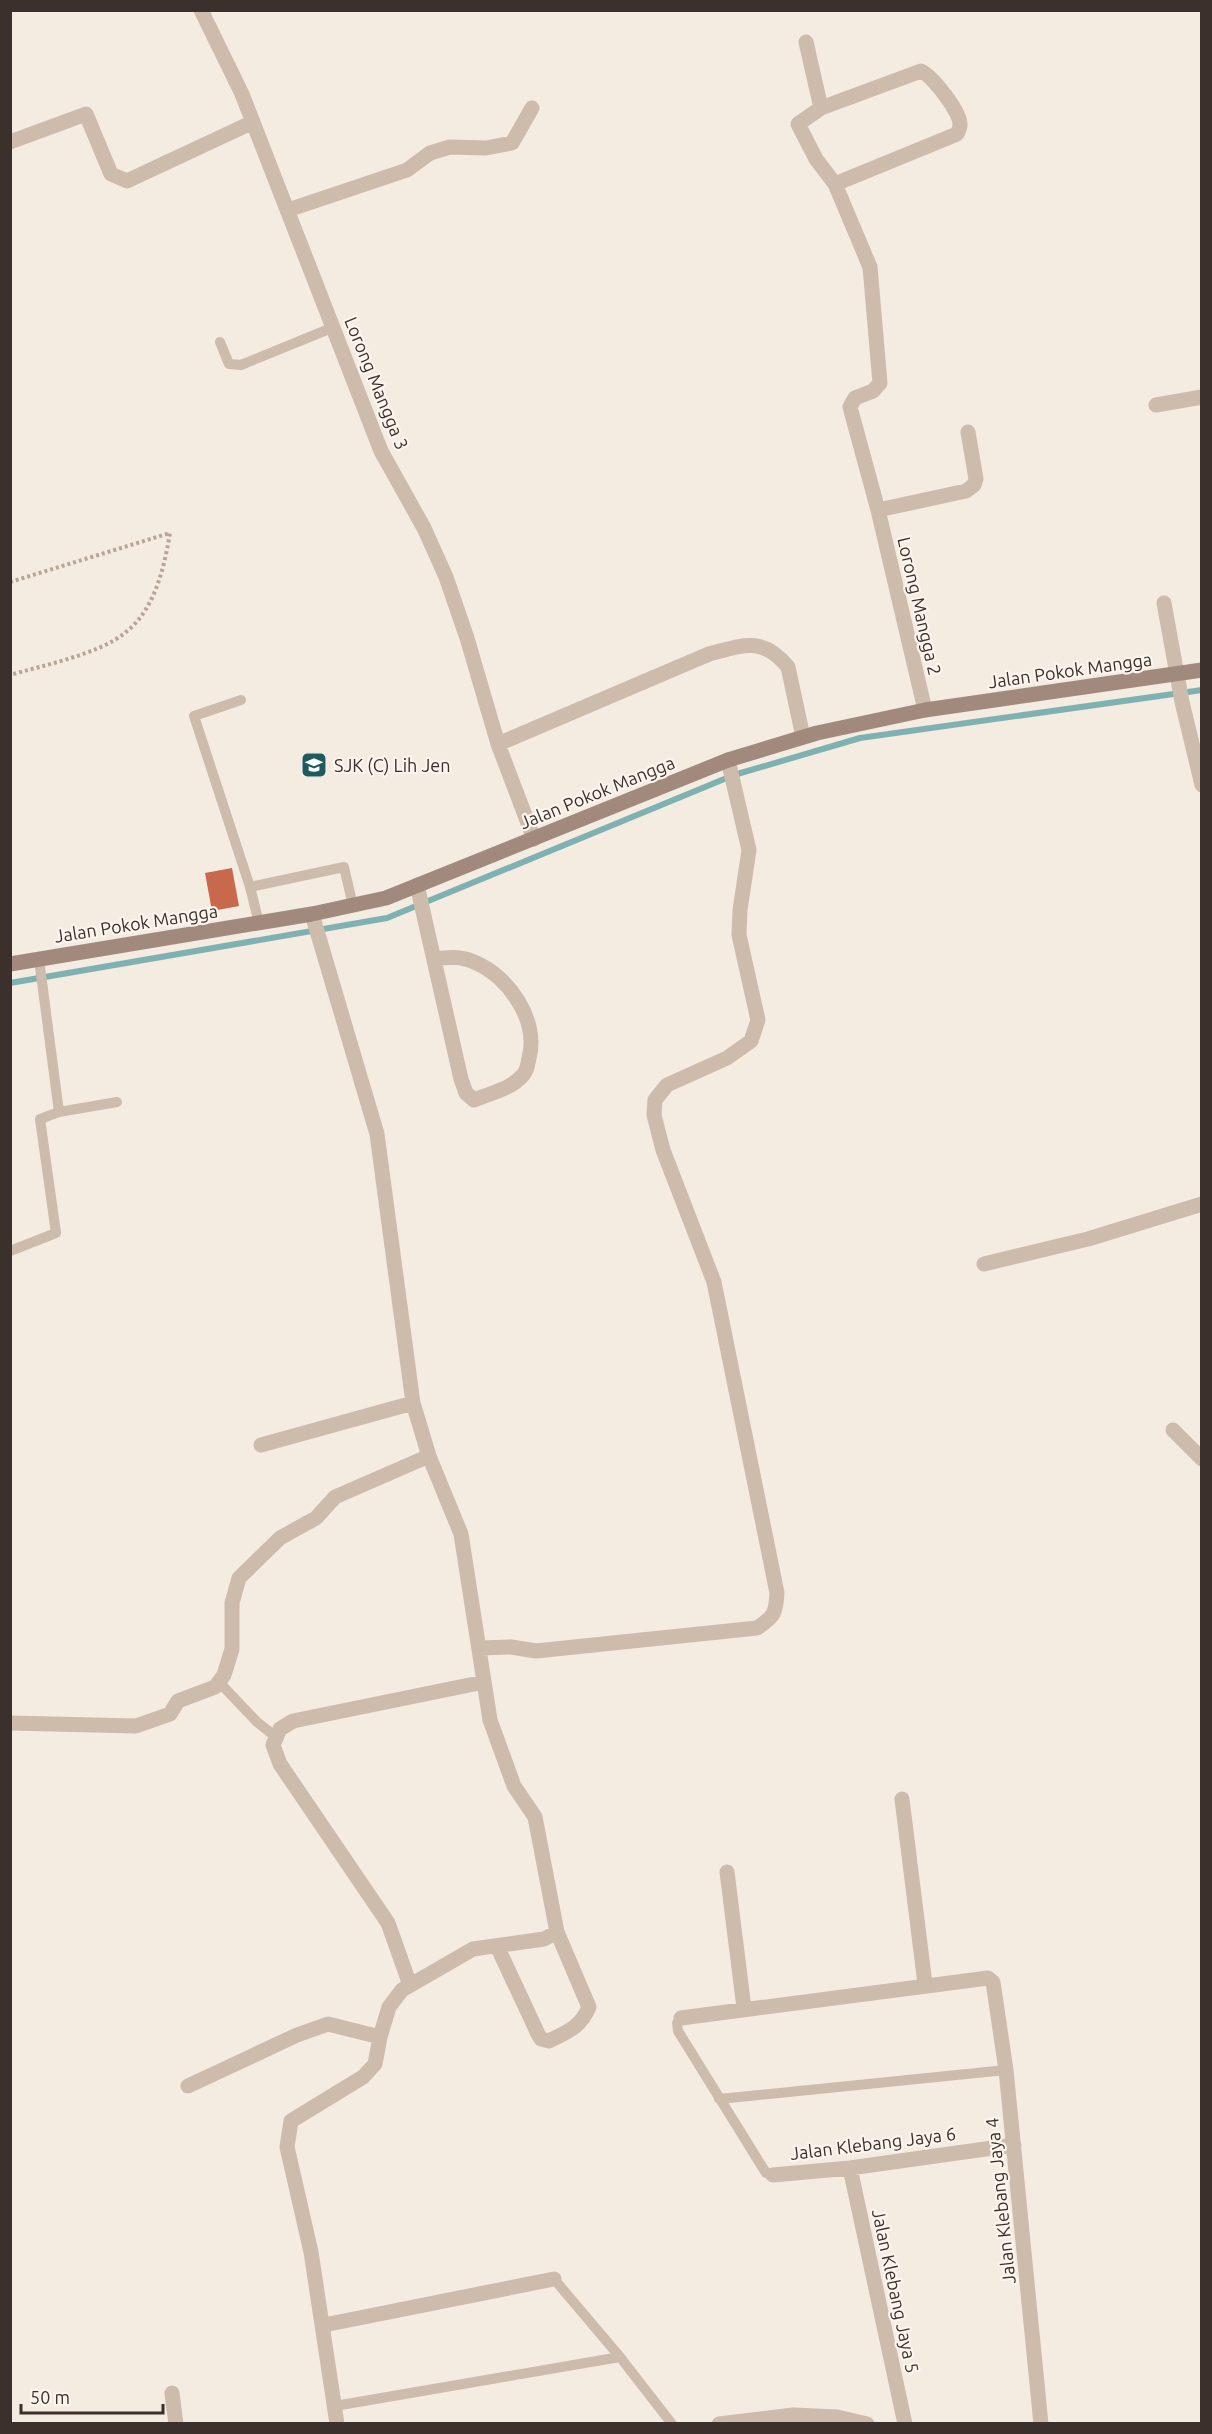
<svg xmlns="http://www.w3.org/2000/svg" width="1212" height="2434" viewBox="0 0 1212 2434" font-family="Ubuntu,sans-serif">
<rect width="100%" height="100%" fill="#f4ebe1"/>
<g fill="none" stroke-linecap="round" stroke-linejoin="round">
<path stroke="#7fb0b2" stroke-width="6" d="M10,983l377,-65 347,-143 126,-37 342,-48"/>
</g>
<path fill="#c8694b" d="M232,868l7,38 -27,5 -7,-38z"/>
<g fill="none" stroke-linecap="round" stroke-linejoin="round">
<path stroke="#b9a596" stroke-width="4" stroke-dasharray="3 3" stroke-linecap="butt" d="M10,582l160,-49c-6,35 -15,76 -44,99 -26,22 -82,33 -116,43"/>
<path stroke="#cdbbac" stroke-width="10" d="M220,342l9,22 12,1 93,-38
M241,700l-47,16 56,171 94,-20 9,39
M250,887l9,36
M39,959l20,153
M10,1251l46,-18 -16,-114 19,-7 58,-10
M219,1682l38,40 19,15
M681,2018l-4,5 1,8 88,142 7,2
M719,2099l287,-29
M554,2279l66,78 52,67
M335,2406l285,-49"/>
<path stroke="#cdbbac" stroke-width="15" d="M201,10l41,84 139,357 43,77 22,49 21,61 31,106 36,95
M806,42l15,66 -23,16 18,35 19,25 122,-50c1,-2 3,-6 3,-9 1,-13 -28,-49 -39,-54l-100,37
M10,142l76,-28 25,60 16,7 126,-59
M835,184l35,83 10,116 -7,8 -18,7 -5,9 28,103 47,200
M288,210l119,-40 23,-17 20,-6 36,1 26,-5 20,-35
M1156,405l46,-8
M878,510l88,-19 8,-6 2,-6 -8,-47
M1164,603l18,99 20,83
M498,744l211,-90c34,-9 54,-18 79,13l15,70
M417,885l44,194 5,14 8,7c17,-7 37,-11 49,-25 4,-4 5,-11 6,-17 10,-37 -20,-82 -55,-96 -13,-6 -26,-5 -40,-3
M312,914l65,220 36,269 16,53 32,78 29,186 24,66 21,31 22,115 -13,7 -71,10 -71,41 -13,17 -9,30 -5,27 -12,13 -72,44 -4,26 24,105 26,172
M984,1264l104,-25 114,-35
M1173,1430l29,29
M261,1445l152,-42
M479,1648l32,-1 25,4 221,-23c17,-11 19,-15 20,-35l-63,-311 -51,-132 -9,-35 1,-15 12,-15 60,-27 24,-17 7,-21 -19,-85 1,-25 9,-60 -21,-90
M10,1723l126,3 34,-12 8,-13 37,-14 9,-12 8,-26v-46l7,-25 41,-40 36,-20 19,-21 94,-41
M902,1799l23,185
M727,1872l17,136
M497,1946l41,88 3,5 8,2c18,-9 32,-14 40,-34l-32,-75
M410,1985l-22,-62 -108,-159 -7,-19 7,-16 13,-8 191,-39
M681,2018l307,-40 5,4 13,88 35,354
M188,2086l109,-51 31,-11 52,13
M850,2168l55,256
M773,2175l77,-7 164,-23
M324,2325l230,-46
M172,2393l4,31
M719,2424l74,-9 44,2 30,7"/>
<path stroke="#a18a7d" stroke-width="15" d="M10,964l302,-50 74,-16 342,-138 89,-27 108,-23 277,-40"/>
</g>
<defs>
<g id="school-square" transform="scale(1.35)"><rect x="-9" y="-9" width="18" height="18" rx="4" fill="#1f5a5e" stroke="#fbf5ee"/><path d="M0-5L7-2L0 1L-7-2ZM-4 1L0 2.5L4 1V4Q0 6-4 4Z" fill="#fff"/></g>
</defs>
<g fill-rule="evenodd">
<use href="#school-square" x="314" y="765"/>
</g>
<g text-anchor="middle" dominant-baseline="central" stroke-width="4.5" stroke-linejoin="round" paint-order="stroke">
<g font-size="18" fill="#3b302b" stroke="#fbf5ee">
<text transform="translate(377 383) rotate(68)">Lorong Mangga 3</text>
<text transform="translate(920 606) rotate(77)">Lorong Mangga 2</text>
<text transform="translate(1070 670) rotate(-8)">Jalan Pokok Mangga</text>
<text transform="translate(597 792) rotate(-22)">Jalan Pokok Mangga</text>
<text transform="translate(136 923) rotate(-9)">Jalan Pokok Mangga</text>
<text transform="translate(873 2143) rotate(-7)">Jalan Klebang Jaya 6</text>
<text transform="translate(1000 2201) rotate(-96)">Jalan Klebang Jaya 4</text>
<text transform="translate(896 2291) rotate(78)">Jalan Klebang Jaya 5</text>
</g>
<g font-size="18" fill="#3b302b" stroke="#fbf5ee" text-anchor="start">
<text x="334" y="765">SJK (C) Lih Jen</text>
</g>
</g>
<rect width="1212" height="2434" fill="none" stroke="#3b302b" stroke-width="24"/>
<path d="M21 2404v9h142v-9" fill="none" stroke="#3b302b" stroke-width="3"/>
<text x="30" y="2404" font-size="18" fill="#3b302b" stroke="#fbf5ee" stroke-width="4.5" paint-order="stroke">50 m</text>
</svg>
